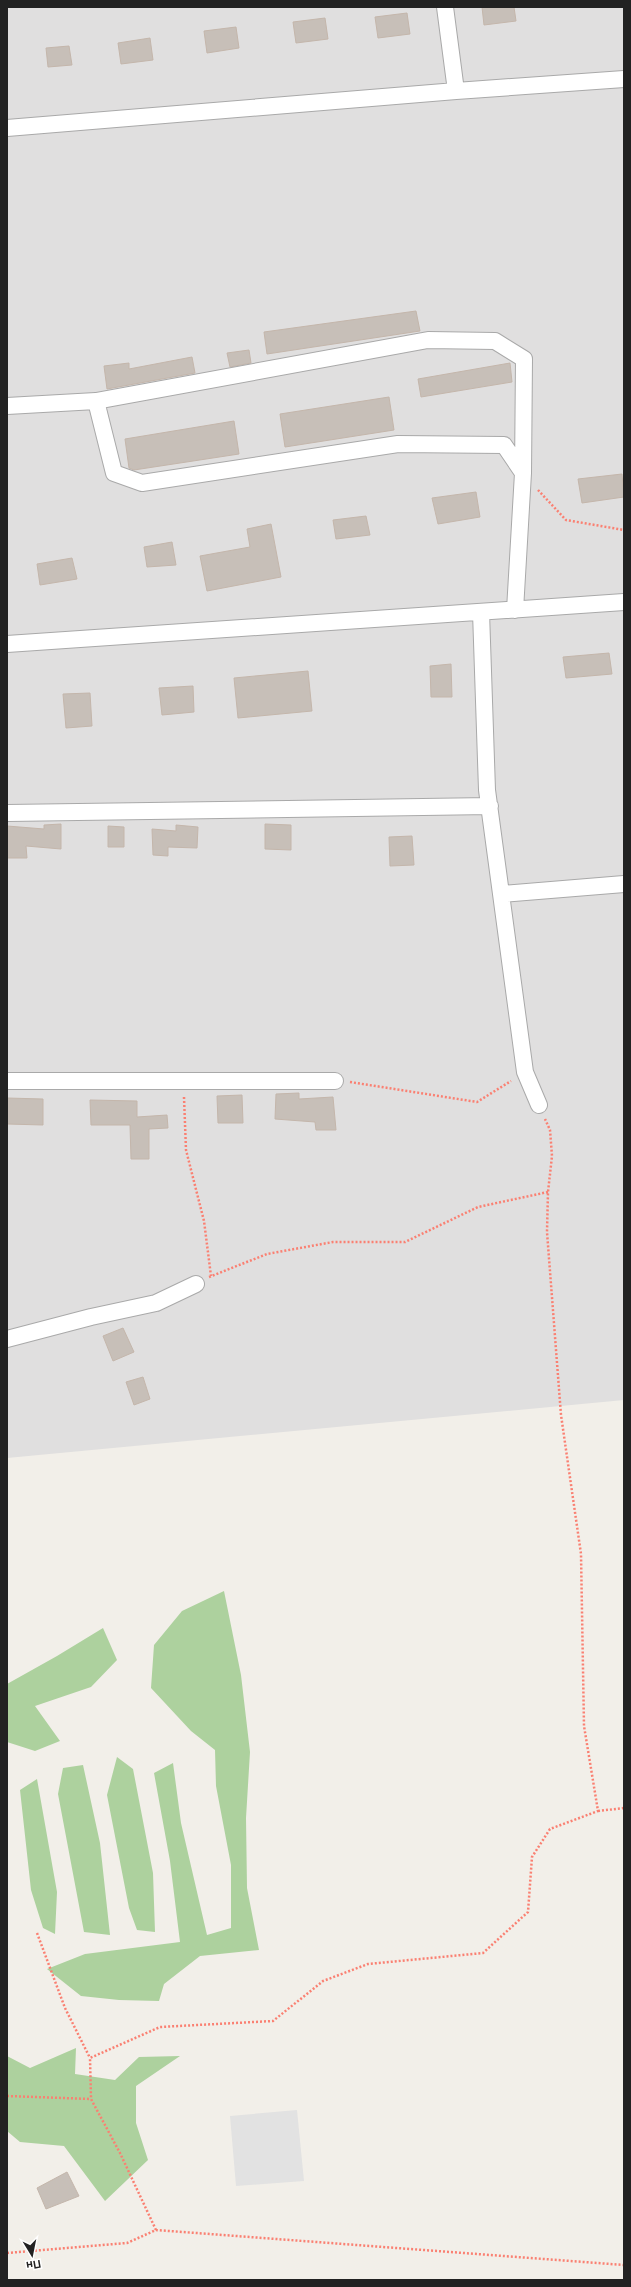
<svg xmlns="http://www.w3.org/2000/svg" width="631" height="2287" viewBox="0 0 631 2287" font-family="Raleway,sans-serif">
<rect width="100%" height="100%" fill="#f2efe9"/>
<path fill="#e0dfdf" d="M7,7h617v1393l-617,58z"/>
<path fill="#add19e" d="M224,1591l17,84 9,77 -4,66 1,70 12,62 -59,6 -36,28 -5,17 -40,-1 -38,-4 -34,-27 38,-15 95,-12 -10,-81 -16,-88 19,-10 8,60 26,112 24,-7v-63l-15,-79 -1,-36 -24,-19 -40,-43 3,-43 28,-34z
M103,1628l14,32 -26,27 -56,19 25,35 -25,10 -28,-9v-58l50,-28z
M117,1757l16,12 20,104 2,59 -18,-2 -8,-22 -22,-113z
M83,1765l17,78 10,92 -26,-3 -26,-138 5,-26z
M37,1779l20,113 -2,42 -12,-6 -12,-38 -11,-100z
M76,2048l-1,26 40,6 24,-23 41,-1 -44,30v37l12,37 -43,41 -41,-55 -44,-4 -13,-11v-75l23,12z"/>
<path fill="#e2e2e2" d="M297,2110l7,71 -68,5 -6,-70z"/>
<path fill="#c7bfb8" stroke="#c4b6ab" d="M482,7h32l2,14 -32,4z
M407,13l3,21 -32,4 -3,-21z
M325,18l3,21 -32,4 -3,-21z
M236,27l3,21 -32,5 -3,-22z
M150,38l3,22 -32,4 -3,-21z
M69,46l3,19 -24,2 -2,-19z
M416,311l4,20 -153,23 -3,-22z
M249,350l2,13 -21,4 -3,-14z
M192,357l3,16 -88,16 -3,-23 25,-3v6z
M510,363l2,19 -91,15 -3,-18z
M389,397l5,33 -109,17 -5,-33z
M234,421l5,33 -105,16 -5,-2 -4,-29z
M622,474l2,23 -42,6 -4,-24z
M476,492l4,25 -42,7 -6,-26z
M366,516l4,19 -34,4 -3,-19z
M271,524l10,53 -74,14 -7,-35 50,-9 -3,-18z
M172,542l4,23 -29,2 -3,-20z
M72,558l5,21 -37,6 -3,-21z
M609,653l3,21 -46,4 -3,-21z
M451,664l1,33h-21l-1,-31z
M308,671l4,40 -74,7 -4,-40z
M193,686l1,26 -32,3 -3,-27z
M90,693l2,33 -26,2 -3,-34z
M61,824v25l-35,-3 1,12h-20v-32l37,3v-4z
M265,824l26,1v25l-26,-1z
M176,825l22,2 -1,21 -29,-1v9l-15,-1 -1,-26 24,2z
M108,826l16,1v20h-16z
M412,836l2,29 -24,1 -1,-29z
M299,1093v6l34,-2 3,33h-20l-1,-8 -40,-3 1,-25z
M242,1095l1,28h-25l-1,-27z
M7,1098l36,1v26l-36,-1z
M90,1100l47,1v16l30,-2 1,13 -19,1v30h-18l-1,-34h-39z
M123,1328l11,24 -21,9 -10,-25z
M143,1377l7,22 -16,6 -8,-23z
M67,2172l12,24 -33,13 -9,-21z"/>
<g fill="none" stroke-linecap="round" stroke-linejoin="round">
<g stroke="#a9a9a9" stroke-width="18">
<path id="minor" d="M445,7l11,84
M7,128l449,-37 168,-12
M96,401l18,72 28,10 256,-39 106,1 19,28 -8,137
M7,406l89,-5 332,-61 67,1 29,18 -1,114
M481,612l6,178 38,282 14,33
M7,644l617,-42
M7,813l483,-7
M501,894l123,-10
M7,1081h328
M7,1339l84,-22 65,-14 40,-19"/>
</g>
<path stroke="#fa8072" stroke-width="2.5" stroke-dasharray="2 2" stroke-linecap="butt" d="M538,490l28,30 58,10
M350,1082l127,20 34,-21
M184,1097l2,53 18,71 7,55
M209,1277l58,-23 66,-12h72l73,-35 70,-15
M598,1811l26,-3
M37,1933l28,75 25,50
M7,2096l84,3
M156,2230l-36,-77 -29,-54 -1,-41 70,-31 113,-6 50,-40 45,-17 115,-11 45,-41 4,-55 18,-28 48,-18 -14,-85 -3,-172 -20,-139 -14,-183 1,-40 4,-36 -2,-26 -5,-11
M7,2253l120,-10 29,-13 468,35"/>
<use href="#minor" stroke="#fff" stroke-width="16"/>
</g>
<rect width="631" height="2287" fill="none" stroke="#222222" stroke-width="16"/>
<g transform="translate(32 2255) rotate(170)" stroke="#ffffff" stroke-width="3" paint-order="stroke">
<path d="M0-3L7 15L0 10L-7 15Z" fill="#222222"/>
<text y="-6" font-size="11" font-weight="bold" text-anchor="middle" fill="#222222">Пн</text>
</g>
</svg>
